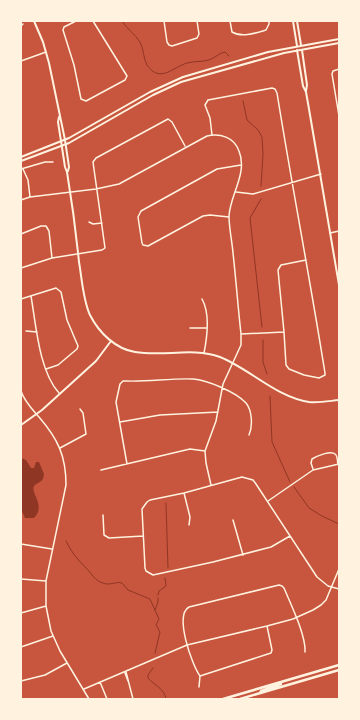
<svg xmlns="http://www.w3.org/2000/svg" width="360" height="720" viewBox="0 0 360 720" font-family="Montserrat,sans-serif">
<rect width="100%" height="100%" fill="#c8553d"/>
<path fill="#8f3625" d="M21,458l5,2 5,8h3l2,-6h3l5,12 -1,5c-2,3 -6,4 -8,6 -7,6 12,20 -1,33h-9l-4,-9z"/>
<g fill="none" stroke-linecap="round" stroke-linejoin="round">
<path stroke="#8f3625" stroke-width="1" d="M122,21c5,8 13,13 18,21 4,7 3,16 7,23 13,19 26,2 40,-2 7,-2 15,-1 22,-3 6,-2 10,-7 16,-8l4,4
M243,101l4,19 11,10 4,7 1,17 -2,32
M261,199l-11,19 12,109
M263,340v22l4,12
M270,396l2,46 18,40
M294,487l15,21 13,8 17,8
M166,503l2,65
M66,541c5,11 12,19 21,28 5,5 8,12 16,14 7,3 13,-2 19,0l6,7 22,9 9,20 -3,6 4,7 -5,21
M158,595l1,-4 7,-5 -1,-8
M155,610l3,-8v-4
M153,668l-5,7v3c6,7 17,11 18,21"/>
<path stroke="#fff3e0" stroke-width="1.5" d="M76,21l-12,6 -1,3 11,35 7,34 5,2 39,-21 2,-4 -34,-55
M164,21l3,21 2,3 3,1 25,-8 2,-4 -2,-13
M230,21l2,11c10,6 24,1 34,-2l3,-6v-3
M21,26l2,-2
M21,61l25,-9
M339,69l-6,2 -1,3 7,42
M212,135l-2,-17 -5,-13 3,-5 64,-12 3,1 2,4c15,93 33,186 48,280v2l-6,3 -15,-3 -15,-6 -3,-4 -2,-33 -6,-62 3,-5 25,-5
M21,169l24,-7h8
M23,169l5,11 2,17
M236,192l17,2 68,-20
M21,200l9,-3 66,-8 23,-5 88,-48c13,-3 27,1 32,15 9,22 -9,44 -10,65 0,12 3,25 4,37 3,27 5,54 8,81v11l-18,39 -7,37 -11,30 1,12 5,22
M229,217l-19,-2 -7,1 -55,30 -5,-1 -1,-2 -4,-26 3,-6 76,-42 24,-4
M89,222l4,2 9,-1
M330,233l9,-2
M21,234l20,-8h5l3,5 3,27
M21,268l31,-10 50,-8 3,-2 -12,-86 3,-4 72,-39 4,3 13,24
M31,296c5,29 8,75 28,97
M21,299l35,-11 5,4 6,28 11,26 -1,3 -19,16 -12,4
M202,299c8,14 5,39 2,54
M190,328h17
M26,331l11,1
M241,334l43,-2
M21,391c3,10 11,18 18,26 19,22 27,39 27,68l-20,96v25l5,25 9,20 29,48
M120,422l40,-7 58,-3
M60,448l26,-14 -3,-21 -3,-4
M127,464l-11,-62 4,-18 3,-3h3c22,1 45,-3 67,-2 14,1 43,13 53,24 6,7 7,23 3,32
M313,469l-2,-6 1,-4c5,-3 19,-9 23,-5 3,2 2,7 3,10
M101,470l89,-21 15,2
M184,493l6,24 -1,8
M268,501l45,-31 26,-6
M103,515l1,20 5,3 34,-2
M233,520l10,35
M290,536l-19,11 -58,15 -60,13 -7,-4 -1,-3 -3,-59 5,-7 3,-2 34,-7 58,-16 11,3 3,4 61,93 11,9 11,3
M21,544l31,5
M21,579l25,2
M21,613l25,-7
M267,626l5,24 -1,3 -71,23c-8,-11 -26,-61 -11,-69l90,-22 3,1 2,2c7,17 22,47 21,64
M21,647l32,-11
M126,672l7,27
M125,673l3,8
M21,681l24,-6 22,-12
M100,682l7,17
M199,687l1,-11
M84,689l103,-44 80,-19 26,-7 20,-9 8,-5 5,-5 13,-31"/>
<path stroke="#fff3e0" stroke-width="2" d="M65,140l4,27 -1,4
M61,141l4,26 2,5c5,30 9,60 12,90 3,17 4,38 11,53 9,18 26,34 45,37 29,5 57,-5 85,5 30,12 56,40 89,45 10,1 20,-1 30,-2
M21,425l21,-15 54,-49 15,-20"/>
<path stroke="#fff3e0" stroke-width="2" d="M34,21l9,21 6,21 16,77
M293,21l4,25
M297,21l4,24
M297,50l6,36 3,6 3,17 30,176
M302,50l5,35 -1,6
M59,117l-1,5 3,19
M21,157l48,-19 81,-46 33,-15 85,-25 71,-13
M21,161l48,-18 84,-48 28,-13 103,-29 55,-10"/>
<path stroke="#fff3e0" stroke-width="2.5" d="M260,693l1,-2 20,-7 -3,-1
M223,699l116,-34
M240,699l99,-29"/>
</g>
<rect width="360" height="720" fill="none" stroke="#fff3e0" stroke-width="44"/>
</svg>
